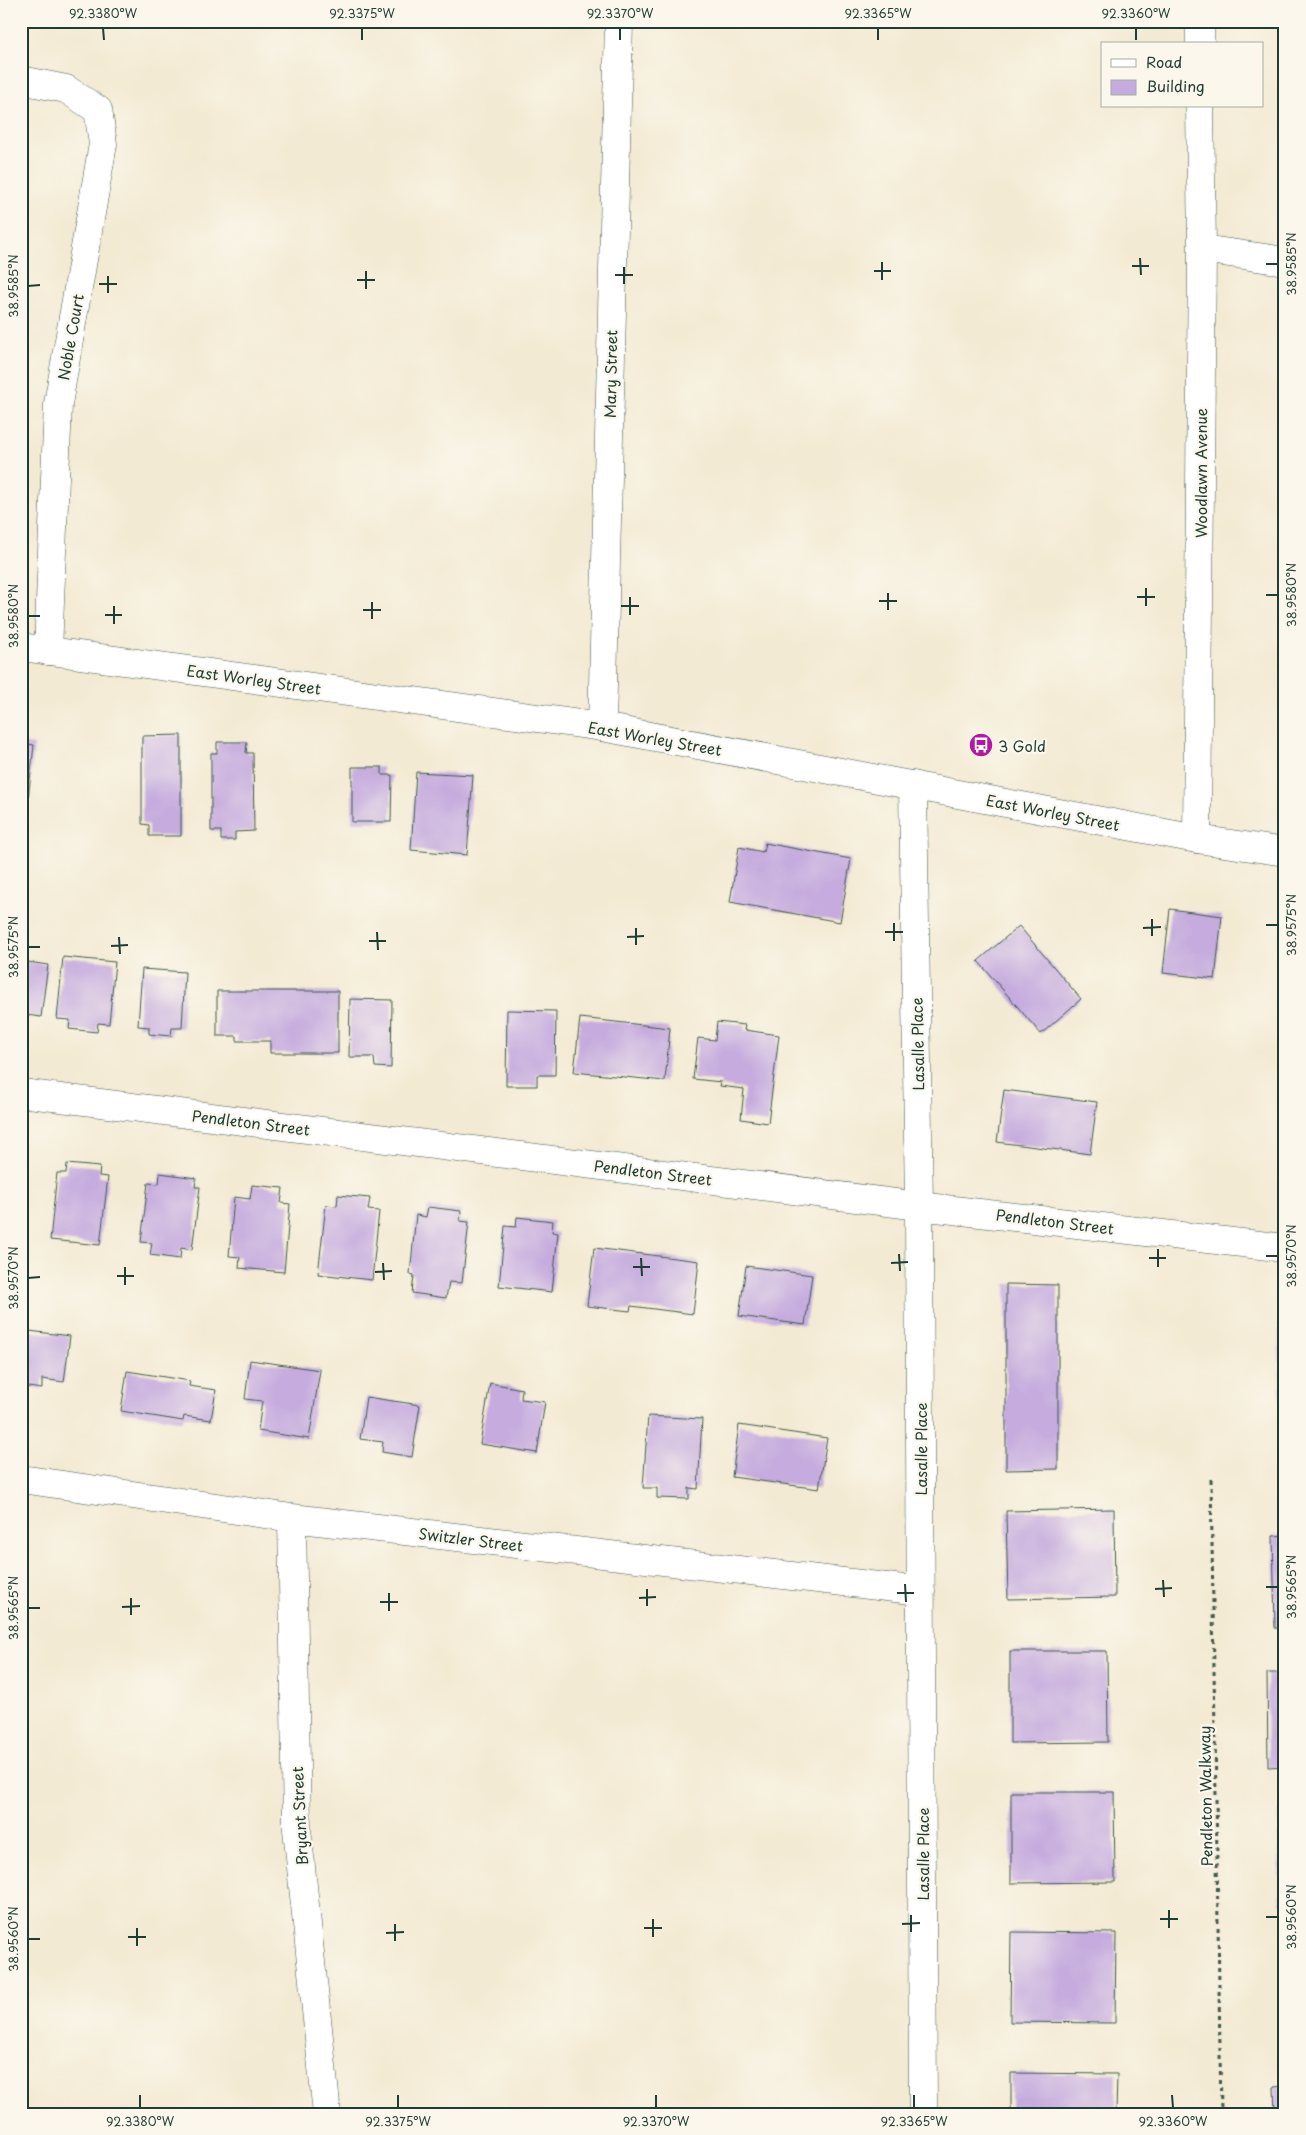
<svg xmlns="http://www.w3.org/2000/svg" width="1306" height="2135" viewBox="0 0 1306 2135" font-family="'Playpen Sans',sans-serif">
<rect width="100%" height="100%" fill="#fbf7ec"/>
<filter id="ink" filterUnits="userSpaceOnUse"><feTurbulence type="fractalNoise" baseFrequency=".02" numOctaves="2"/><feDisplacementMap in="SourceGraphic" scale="10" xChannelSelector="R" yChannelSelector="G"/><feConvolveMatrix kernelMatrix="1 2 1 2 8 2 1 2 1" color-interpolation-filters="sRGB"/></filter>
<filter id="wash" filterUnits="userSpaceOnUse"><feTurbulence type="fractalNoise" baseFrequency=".0096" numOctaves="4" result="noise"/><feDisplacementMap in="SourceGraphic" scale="20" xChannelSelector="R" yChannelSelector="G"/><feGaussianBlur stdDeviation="1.12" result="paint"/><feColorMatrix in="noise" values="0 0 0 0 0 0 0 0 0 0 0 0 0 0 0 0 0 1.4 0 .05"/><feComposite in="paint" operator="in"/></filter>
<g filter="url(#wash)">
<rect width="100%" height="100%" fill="#f3ead3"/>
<g id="blocks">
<path fill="#c5abde" d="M181,735v101h-32v-11l-7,-1v-88z
M217,742h30l-1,11h7l1,78 -19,1v8h-14v-9h-10v-78h6z
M21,743l13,2 -6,55 -7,-1z
M352,767h30v8h10l-1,47h-39z
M416,772l57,3 -6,80 -56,-5z
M765,843l86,16 -11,63 -110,-20 9,-55 24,5z
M1170,909l52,7 -7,63 -52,-6z
M1019,926l62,73 -40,35 -63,-73z
M63,957l52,5 -6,62 -11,-1 -1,9 -28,-3 1,-9 -13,-1z
M21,961l27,4 -7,52 -15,-2 -2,13h-3z
M142,969l43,3 -3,56h-10l-1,8 -22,-2v-7l-11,-1z
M217,991h121v62h-68v-12h-33v-5h-20z
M350,999l42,1 -1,68 -16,-1 -1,-10h-25z
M507,1010l49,1 -1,64h-18v11h-31z
M580,1018l90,10 -5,53 -91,-9z
M717,1022l28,3 -1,5 35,5 -11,88 -27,-4 3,-30 -24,-3 1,-4 -28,-3 5,-41 17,2z
M1004,1090l93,12 -7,52 -93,-12z
M67,1164l33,3 -1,9 9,1 -8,68 -50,-5 7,-67h9z
M160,1173l36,5 -1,9h5l-8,63 -11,-2 -1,11 -30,-4 2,-12 -11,-1 7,-59 11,1z
M252,1185l31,3 -2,15 9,1 -6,68 -45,-4 1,-11 -11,-1 5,-59 16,2z
M338,1195l32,3 -2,12 11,1 -7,69 -54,-6 8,-69 11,1z
M428,1207l33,4 -1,10 9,1 -7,61 -13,-1 -3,16 -34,-5 2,-18 -4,-1 6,-59 10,2z
M517,1217l36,4 -1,11 6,1 -6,59 -53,-6 6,-60 11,1z
M594,1248l105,13 -6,53 -62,-8 -1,5 -43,-5z
M746,1266l66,9 -7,50 -66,-9z
M1006,1284l52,1v184l-52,1z
M1279,1321h6v185h-3z
M21,1330l49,6 -6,46 -22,-3v10l-21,-3z
M250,1360l70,10 -11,69 -51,-8 4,-30 -17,-2z
M127,1371l63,10 -1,5 27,4 -5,30 -27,-4 -1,5 -62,-10z
M490,1383l32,6 -1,10 24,3 -8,51 -57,-9z
M366,1397l54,8 -8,52 -30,-5 1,-10 -23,-3z
M648,1416l54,3 -4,70 -9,-1v11l-32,-1v-10h-14z
M739,1425l88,13 -8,51 -87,-12z
M1114,1509l1,88 -107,2 -2,-88z
M1285,1535v93h-10l-2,-92z
M1010,1651h97l1,91 -98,1z
M1267,1673h18v93l-17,1z
M1011,1792h103l1,90 -104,1z
M1279,1811h6v92h-5z
M1011,1932l105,1 -1,90 -105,-1z
M1281,1949h4v90h-3z
M1011,2073l106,1 -1,40h-105z
M1285,2086v28h-10l-1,-27z"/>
</g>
</g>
<g filter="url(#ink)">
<use href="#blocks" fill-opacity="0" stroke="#3f574c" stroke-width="1"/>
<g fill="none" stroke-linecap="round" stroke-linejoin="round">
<g stroke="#3f574c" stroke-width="29">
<path id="street" d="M1200,21v23
M21,80l45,9 32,21 5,34 -45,260 -10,247
M1202,249l83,12
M602,727l17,-706
M913,785l6,421 4,908
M1197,839l5,-590 -2,-143
M21,1093l898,113 366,42
M21,1479l271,39 629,73
M292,1518l5,311 30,285"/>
</g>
<g stroke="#3f574c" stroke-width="29">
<path id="secondary" d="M21,647l581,80 595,112 88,13"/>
</g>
<path stroke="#3f574c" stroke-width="3" stroke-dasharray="4 4" stroke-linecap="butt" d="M1211,1479l10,635"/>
<use href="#street" stroke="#fff" stroke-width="28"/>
<use href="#secondary" stroke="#fff" stroke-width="28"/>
</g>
</g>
<path fill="none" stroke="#1f3d34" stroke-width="2" d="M103,28l1,12M362,28v12M620,28v12M878,28v12M1136,28v12M1140,258l1,17M882,262v18M1266,264h12M1132,266h17M624,267v17M366,271v18M874,271h17M615,275h18M108,276v17M357,280h18M99,284h18M28,286l12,-1M1146,588v18M888,593v17M1266,595h12M630,597v18M1137,597h18M879,601h18M372,602v17M114,606v18M621,606h18M363,610h18M105,615h17M28,616h12M1152,919v17M894,923v18M1266,925h12M636,928v17M1143,928l18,-1M377,932l1,18M885,932h18M119,937l1,17M627,937l17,-1M369,941h17M111,946l17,-1M28,947h12M1158,1249v18M899,1254l1,17M1266,1256h12M641,1258l1,18M1149,1258h17M383,1263l1,17M891,1263l17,-1M125,1267v18M633,1267h17M375,1272l17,-1M117,1276h17M28,1278l12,-1M1163,1580l1,17M905,1584l1,18M1266,1587h12M647,1589v17M1155,1589l17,-1M389,1593v18M897,1593h17M131,1598v17M639,1598l17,-1M380,1602h18M122,1607l18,-1M28,1608h12M1169,1910v18M911,1915v17M1266,1917h12M653,1919v18M1160,1919h18M395,1924v17M902,1924l18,-1M137,1928v18M644,1928h18M386,1933l18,-1M128,1937h18M28,1939h12M140,2095v13M398,2095v13M656,2095v13M914,2095v13M1172,2095l1,13"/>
<defs>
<g id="bus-disc" transform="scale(1.25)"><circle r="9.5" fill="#b5179e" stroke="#fbf7ec"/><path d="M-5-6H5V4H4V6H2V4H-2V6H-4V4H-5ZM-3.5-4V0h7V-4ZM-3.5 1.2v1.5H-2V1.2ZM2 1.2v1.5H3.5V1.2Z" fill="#fff"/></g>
</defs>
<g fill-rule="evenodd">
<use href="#bus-disc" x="981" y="745"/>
</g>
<g text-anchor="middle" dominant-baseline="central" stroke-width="4.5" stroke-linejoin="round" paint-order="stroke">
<g font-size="15" fill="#1f3d34" stroke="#fbf7ec">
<text transform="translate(70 337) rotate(-80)">Noble Court</text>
<text transform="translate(610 374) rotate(-89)">Mary Street</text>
<text transform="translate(1200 473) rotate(-90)">Woodlawn Avenue</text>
<text transform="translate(254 679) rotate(8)">East Worley Street</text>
<text transform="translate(655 738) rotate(10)">East Worley Street</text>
<text transform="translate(1053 812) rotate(11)">East Worley Street</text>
<text transform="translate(917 1044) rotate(-91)">Lasalle Place</text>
<text transform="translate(251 1122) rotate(7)">Pendleton Street</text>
<text transform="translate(653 1172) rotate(7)">Pendleton Street</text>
<text transform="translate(1055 1221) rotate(7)">Pendleton Street</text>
<text transform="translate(920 1449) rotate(-90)">Lasalle Place</text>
<text transform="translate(471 1539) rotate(7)">Switzler Street</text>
<text transform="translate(1205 1796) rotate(-91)">Pendleton Walkway</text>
<text transform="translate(299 1816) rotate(-93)">Bryant Street</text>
<text transform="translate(922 1854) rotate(-90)">Lasalle Place</text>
</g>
<g font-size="15" fill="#1f3d34" stroke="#fbf7ec" text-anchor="start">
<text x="998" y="745">3 Gold</text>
</g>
</g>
<rect width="1306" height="2135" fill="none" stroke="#fbf7ec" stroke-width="55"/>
<rect x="1101" y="42" width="162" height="65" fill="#fbf7ec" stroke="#a3ada2"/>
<rect x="1111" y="59" width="25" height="8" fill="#ffffff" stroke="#a3ada2"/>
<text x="1146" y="68" font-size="15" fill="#1f3d34">Road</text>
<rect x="1111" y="80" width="25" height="15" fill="#c5abde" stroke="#a3ada2"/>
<text x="1146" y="92" font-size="15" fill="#1f3d34">Building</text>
<rect x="28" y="28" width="1250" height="2080" fill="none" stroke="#1f3d34" stroke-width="2"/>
<g font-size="12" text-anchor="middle" fill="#1f3d34">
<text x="103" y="18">92.3380°W</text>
<text x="362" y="18">92.3375°W</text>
<text x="620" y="18">92.3370°W</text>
<text x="878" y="18">92.3365°W</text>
<text x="1136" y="18">92.3360°W</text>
<text transform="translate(1292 264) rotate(-90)" y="4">38.9585°N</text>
<text transform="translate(14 286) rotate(-90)" y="4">38.9585°N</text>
<text transform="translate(1292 595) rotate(-90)" y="4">38.9580°N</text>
<text transform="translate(14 616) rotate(-90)" y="4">38.9580°N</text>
<text transform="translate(1292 925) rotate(-90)" y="4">38.9575°N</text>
<text transform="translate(14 947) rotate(-90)" y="4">38.9575°N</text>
<text transform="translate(1292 1256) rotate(-90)" y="4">38.9570°N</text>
<text transform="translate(14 1278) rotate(-90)" y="4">38.9570°N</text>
<text transform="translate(1292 1587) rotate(-90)" y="4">38.9565°N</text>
<text transform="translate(14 1608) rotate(-90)" y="4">38.9565°N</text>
<text transform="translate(1292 1917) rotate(-90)" y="4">38.9560°N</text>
<text transform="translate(14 1939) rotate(-90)" y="4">38.9560°N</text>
<text x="140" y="2126">92.3380°W</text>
<text x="398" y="2126">92.3375°W</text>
<text x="656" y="2126">92.3370°W</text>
<text x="914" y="2126">92.3365°W</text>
<text x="1173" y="2126">92.3360°W</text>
</g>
</svg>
